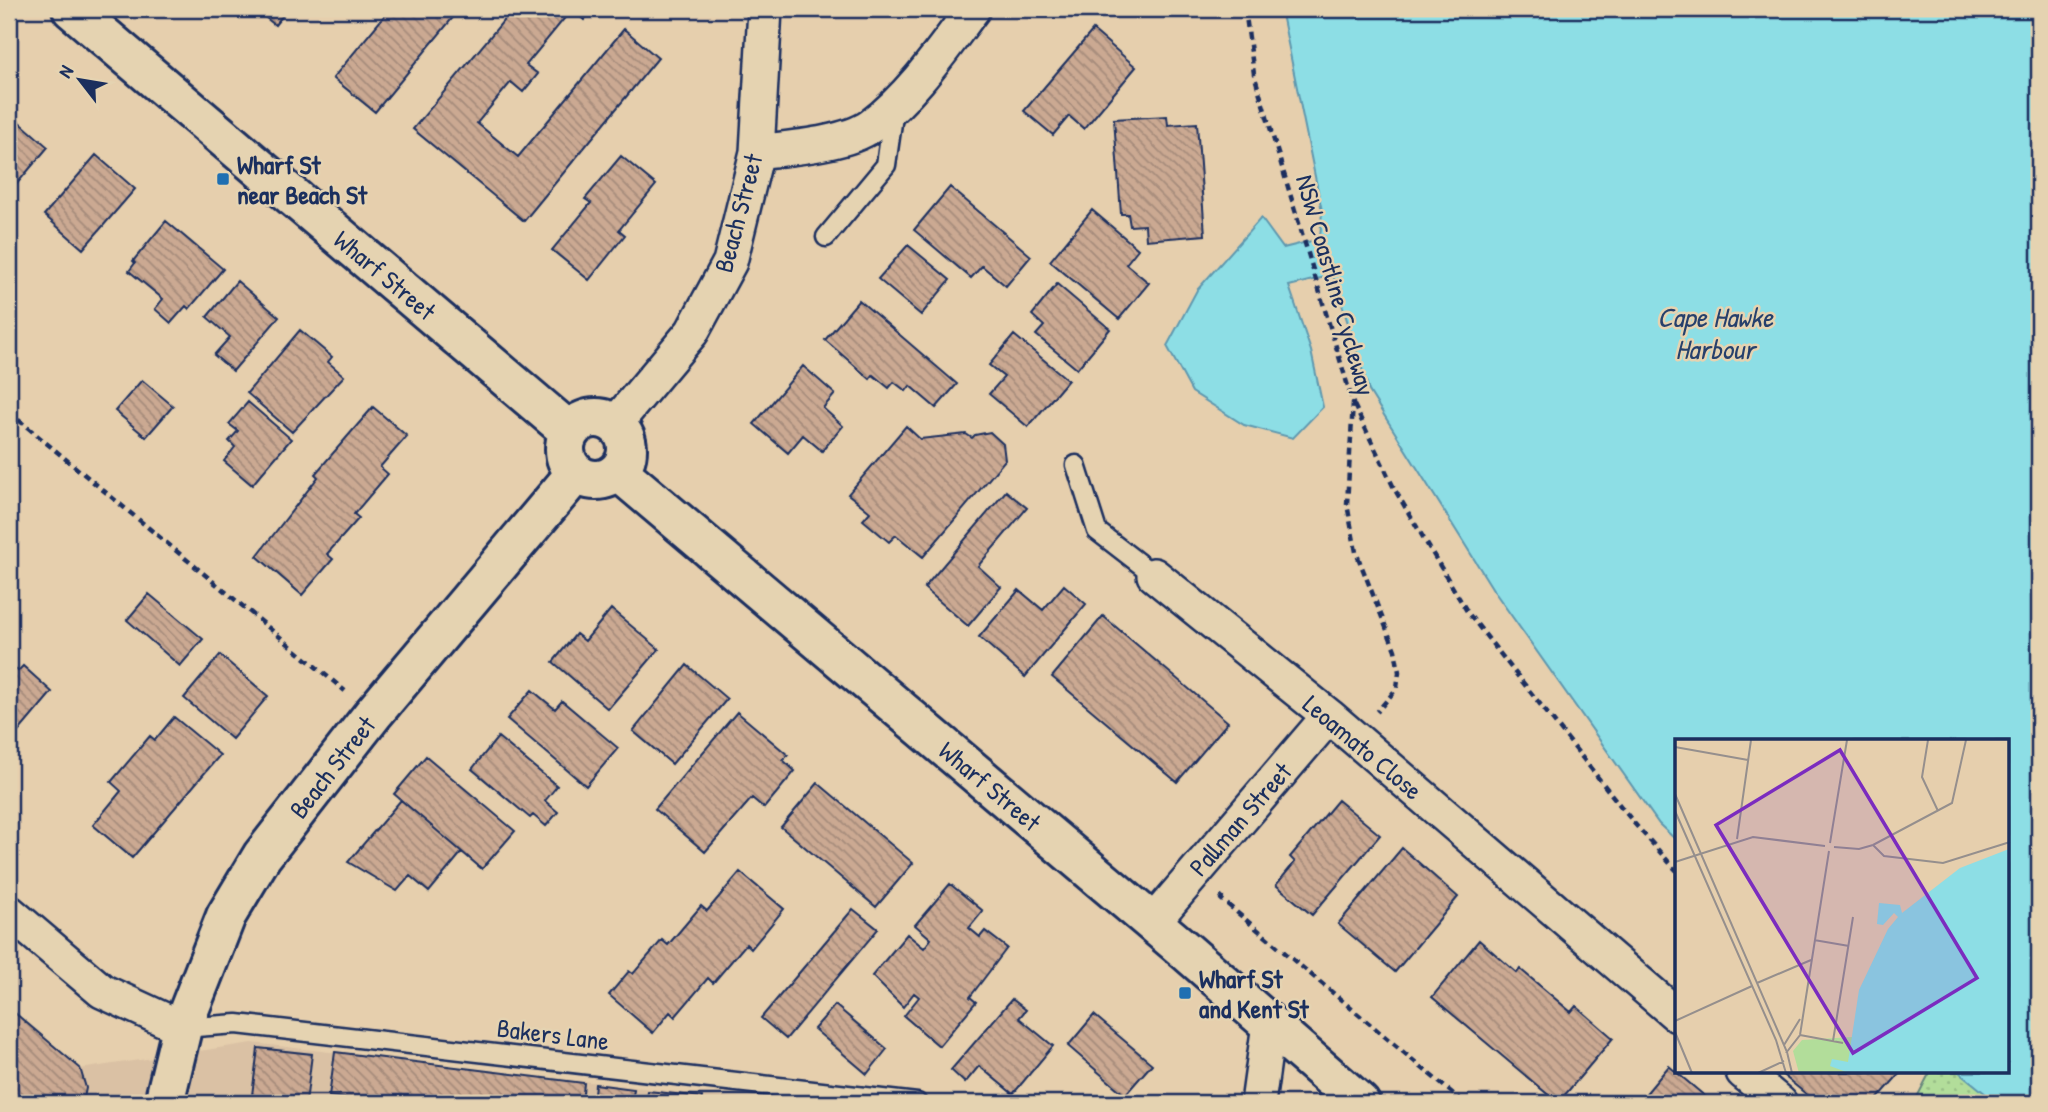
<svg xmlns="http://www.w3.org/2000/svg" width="2048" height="1112" viewBox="0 0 2048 1112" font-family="'Patrick Hand',sans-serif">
<defs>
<pattern id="park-dots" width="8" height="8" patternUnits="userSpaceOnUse" patternTransform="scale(1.75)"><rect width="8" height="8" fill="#b2dd9a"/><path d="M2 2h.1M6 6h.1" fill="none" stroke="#98be87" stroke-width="1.8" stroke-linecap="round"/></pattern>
<pattern id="building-back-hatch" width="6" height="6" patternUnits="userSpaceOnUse" patternTransform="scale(1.75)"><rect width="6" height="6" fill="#cba992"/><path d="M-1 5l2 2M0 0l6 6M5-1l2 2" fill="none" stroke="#a48a7a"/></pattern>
</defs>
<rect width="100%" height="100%" fill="#e6cfad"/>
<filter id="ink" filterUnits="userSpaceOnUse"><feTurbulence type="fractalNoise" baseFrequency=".0143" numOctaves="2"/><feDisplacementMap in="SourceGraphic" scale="14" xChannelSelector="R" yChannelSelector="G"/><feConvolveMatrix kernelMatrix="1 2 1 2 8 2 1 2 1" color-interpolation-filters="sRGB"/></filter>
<g filter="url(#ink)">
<path fill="#dac1a4" d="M9,1008l71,61 172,-26 521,60h-764z"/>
<path fill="url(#park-dots)" stroke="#66867c" stroke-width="2" d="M1930,1072h39l55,31h-110z"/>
<path fill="#8ddee5" stroke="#5f98af" stroke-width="2" d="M1281,9h758v1094h-42l-38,-31h49v-331h-331v100l-18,-17 -165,-233 -125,-200 -36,-116 -44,11 22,65 12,56 -30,31 -49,-13 -52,-33 -25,-46 30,-56 64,-72 22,30 37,-9 2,-28z"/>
<path fill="url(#building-back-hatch)" stroke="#1b2f5e" stroke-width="2" d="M255,9h33l-13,16z
M390,9h70l-85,103 -42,-34z
M513,9h80l-9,11 -12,-11 -46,56 12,9 -15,18 -12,-10 -34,41 41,34 106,-128 34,29 -134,163 -111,-92z
M1093,30l43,37 -52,62 -15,-13 -16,19 -29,-24z
M9,113l39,34 -39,46z
M1167,116l1,9 29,-2 8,112 -59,5 -1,-15 -15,1 -2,-12h-7l-7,-95z
M96,155l39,34 -52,60 -39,-34z
M621,156l35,29 -37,45 6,5 -36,45 -37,-30 39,-47 -6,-4z
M950,187l81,69 -25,30 -24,-20 -11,12 -57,-48z
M1092,210l46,39 -12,15 23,19 -30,36 -69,-58z
M166,221l57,48 -34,40 -3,-3 -15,17 -16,-14 8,-10 -34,-28 6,-8 -2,-2z
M908,245l42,35 -29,35 -43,-36z
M237,281l42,36 -46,54 -19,-16 16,-18 -23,-20z
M1057,284l53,45 -33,40 -41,-34 8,-9 -12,-11z
M859,300l98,84 -21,24 -26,-22 -4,5 -12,-9 -5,6 -16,-13 -3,4 -45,-39z
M300,330l32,27 -4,5 16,14 -52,56 -45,-39z
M1014,335l54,45 -40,47 -39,-33 15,-17 -15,-12z
M803,366l32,28 -12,14 20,18 -21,25 -19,-16 -15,18 -34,-29z
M142,380l31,26 -27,31 -31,-26z
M248,402l43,37 -39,46 -28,-24 11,-14 -6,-6 9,-10 -9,-7z
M373,407l34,29 -27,31 8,7 -34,40 5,4 -32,36 6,5 -31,36 -45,-39 61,-79 -3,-3z
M906,426l14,13 46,-5 6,4 3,-3 15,-3 13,12 2,16 -82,97 -27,-22 -7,7 -26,-22 7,-8 -22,-18z
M1006,491l21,17 -49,58 23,21 -33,39 -44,-38z
M1064,585l22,19 -61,73 -46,-40 40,-47 24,20z
M149,594l54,45 -23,27 -53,-46z
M611,609l48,40 -51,60 -55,-47 23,-28 9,7z
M1103,616l125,106 -51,60 -125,-105z
M220,655l48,41 -36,43 -48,-41z
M9,662l9,9 5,-5 29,26 -43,51z
M687,665l40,34 -55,65 -39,-33z
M532,690l23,19 7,-8 56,47 -32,38 -79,-67z
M737,712l51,43 -5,5 12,11 -31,37 -12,-10 -47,54 -50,-43z
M174,717l46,38 -88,103 -39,-33 28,-34 -10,-9 39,-46 5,4z
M498,737l59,49 -12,15 13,11 -12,14 -13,-11 -3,3 -58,-49z
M426,756l89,75 -33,38 -88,-75z
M818,783l95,80 -37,44 -95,-80z
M401,800l61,52 -33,40 -19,-16 -13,15 -49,-29z
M1338,800l42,35 -68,80 -36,-30 19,-23 -5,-5z
M1402,848l56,49 -63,75 -57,-48z
M740,872l44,37 -33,40 -5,-5 -33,39 -5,-5 -33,39 -5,-5 -17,21 -44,-38 20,-24 4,3 29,-34 6,5 33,-39 6,5z
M950,884l33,27 -14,17 11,9 5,-6 22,17 -37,49 6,5 -37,44 -35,-30 15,-19 -5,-4 -11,14 -31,-31 35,-42 17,14 7,-9 -16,-14z
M853,909l25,20 -92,110 -25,-21z
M1479,940l38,33 3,-4 51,43 5,-6 37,32 -55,65 -126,-106z
M1012,999l14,11 -7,8 34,28 -40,48 -34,-28 -14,17 -14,-13z
M835,1005l52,44 -20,25 -53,-45z
M9,1008l71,60 6,20 -3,15h-74z
M1094,1015l58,49 -27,31 -57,-49z
M258,1048l54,6 -6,49h-55z
M335,1052l249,31 -2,20 -91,-7 -1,7h-99l-62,-7z
M1669,1066l44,37h-75z
M1779,1072h122l-27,31h-57z
M595,1084l39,5 -2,14h-39z
M648,1091l54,6 -1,6h-55z"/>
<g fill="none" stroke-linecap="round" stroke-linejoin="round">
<g stroke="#1b2f5e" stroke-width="23">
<path id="service" d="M826,237l60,-72 8,-56
M1076,465l21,66 57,44
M182,1028l55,-4 680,79"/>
</g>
<g stroke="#1b2f5e" stroke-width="38">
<path id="minor" d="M757,152c31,-4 89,-8 114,-26 41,-31 72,-77 102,-117
M615,424l77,-92 38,-70 27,-110 8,-143
M1154,575l175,141 348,299
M9,912l93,79 80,37
M1152,923l177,-207
M1743,1072l37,31
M1258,1103l11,-79"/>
</g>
<g stroke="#1b2f5e" stroke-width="44">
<path id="tertiary" d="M72,9l498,423
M565 449a31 31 0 1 1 62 0a31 31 0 1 1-62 0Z
M618,471l569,481 173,151
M164,1103l18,-75 44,-112 36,-60 111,-142 203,-241"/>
</g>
<path stroke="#1b2f5e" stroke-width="4.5" stroke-dasharray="7 5" stroke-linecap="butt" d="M1245,9l9,65 99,329 -6,101 9,48 39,98 4,22 -2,16 -20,24
M1354,405l41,85 73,123 166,210 43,48
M9,412l336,279
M1223,896l-2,3 243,204"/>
<use href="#service" stroke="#e5d3b1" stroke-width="18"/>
<use href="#minor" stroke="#e5d3b1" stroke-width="33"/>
<use href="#tertiary" stroke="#e5d3b1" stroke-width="38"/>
</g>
</g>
<g fill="#1f6fb2" stroke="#e5d3b1" stroke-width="2.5">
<rect x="216" y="172" width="14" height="14" rx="3.5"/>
<rect x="1178" y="986" width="14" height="14" rx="3.5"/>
</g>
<g text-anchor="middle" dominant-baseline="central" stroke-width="5" stroke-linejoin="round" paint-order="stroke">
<g font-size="26" font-weight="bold" fill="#1b2f5e" stroke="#e5d3b1" text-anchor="start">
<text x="237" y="164">Wharf St<tspan x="237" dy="30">near Beach St</tspan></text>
<text x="1199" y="978">Wharf St<tspan x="1199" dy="30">and Kent St</tspan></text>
</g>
<g font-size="26" fill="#1b2f5e" stroke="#e5d3b1">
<text transform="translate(738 213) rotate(-75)">Beach Street</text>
<text transform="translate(385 275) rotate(40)">Wharf Street</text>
<text transform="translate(1336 285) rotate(74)">NSW Coastline Cycleway</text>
<text transform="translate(1363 747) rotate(40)">Leoamato Close</text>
<text transform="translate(332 767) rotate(-52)">Beach Street</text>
<text transform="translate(990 786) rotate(40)">Wharf Street</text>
<text transform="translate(1240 819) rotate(-49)">Pallman Street</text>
<text transform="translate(553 1034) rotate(7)">Bakers Lane</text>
</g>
<g font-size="28" font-style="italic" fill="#26406c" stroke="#e5d3b1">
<text x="1715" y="317">Cape Hawke<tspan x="1715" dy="32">Harbour</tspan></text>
</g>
</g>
<g transform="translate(1675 739)">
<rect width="334" height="334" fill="#e6cfad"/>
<path d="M177,298l1,36h-54l-6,-22 9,-11z" fill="#b2dd9a"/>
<path d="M334,110v224h-160l-19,-7 2,-7 16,3 11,-72 29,-61 10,-12 -4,-4 -11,12 -6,-1 2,-21 21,2 2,8 58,-45z" fill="#8ddee5"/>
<path fill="none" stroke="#958f8d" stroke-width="2" d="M253,1l-6,37 16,34M0,8l73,13M0,55l112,258 5,21M0,72l101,229 10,33M62,100l14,-99M155,104l17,-103M198,106l11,11 59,7 67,-21M159,108l25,2 14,-4 79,-42 14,-63M0,123l78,-25 72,9M139,201l35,6M82,244l54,-23M0,282l77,-35M0,293l17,41M125,296l43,8M158,302l20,-124M109,306l16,-26M111,314l14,-18 29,-184M83,334l26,-12"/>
<path fill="#7b2cbf" fill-opacity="0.15" stroke="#7b2cbf" stroke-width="3.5" d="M165,11l137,228 -124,75 -137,-228z"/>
<rect width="334" height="334" fill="none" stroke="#1b2f5e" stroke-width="3.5"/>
</g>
<rect width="2048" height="1112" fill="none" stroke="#e5d3b1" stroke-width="35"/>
<rect x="18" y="18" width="2013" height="1077" fill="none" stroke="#1b2f5e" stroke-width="2.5" filter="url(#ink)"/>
<g transform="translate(80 80) rotate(301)" stroke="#e5d3b1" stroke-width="5" paint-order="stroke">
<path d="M0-5L12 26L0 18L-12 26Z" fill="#1b2f5e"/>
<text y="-10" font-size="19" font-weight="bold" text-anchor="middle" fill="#1b2f5e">N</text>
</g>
</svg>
